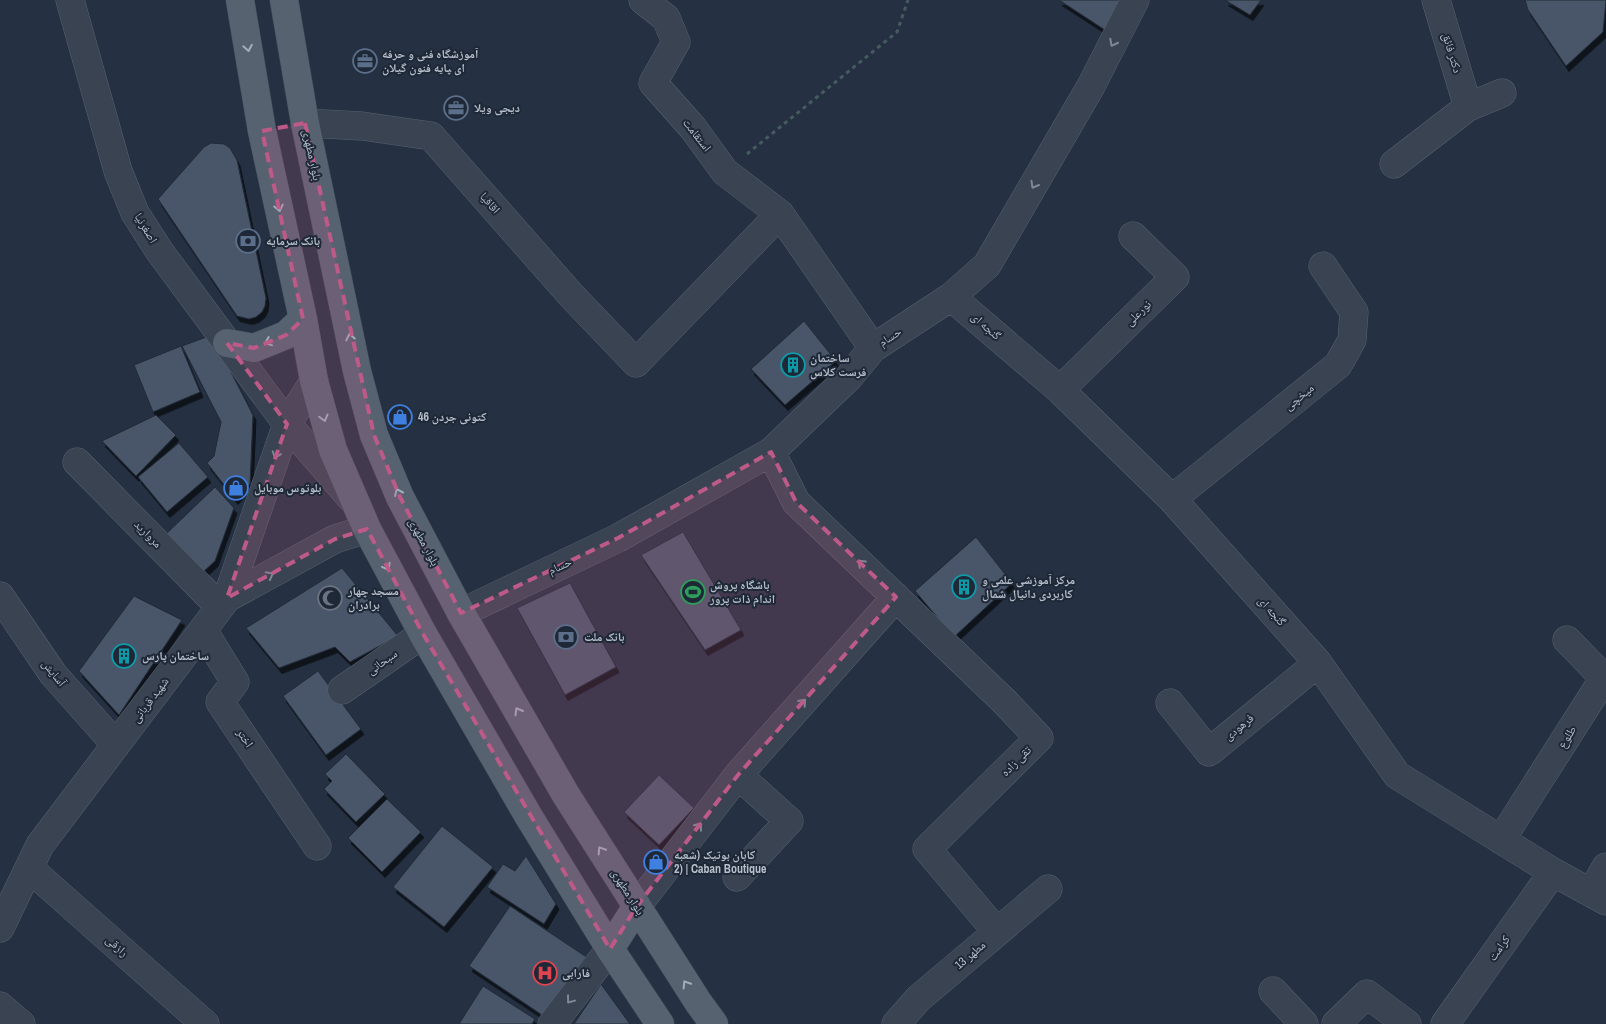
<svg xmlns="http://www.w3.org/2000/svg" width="1606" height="1024" viewBox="0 0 1606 1024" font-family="'Archivo Narrow','Noto Naskh Arabic',sans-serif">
<defs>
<filter id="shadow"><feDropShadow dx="3" dy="5.5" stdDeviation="0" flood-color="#0009"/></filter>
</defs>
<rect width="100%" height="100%" fill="#253142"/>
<path fill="#495568" stroke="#202a38" filter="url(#shadow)" d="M1059,0h61l-15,30z
M1225,0h36l-11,15z
M1525,0h81l-3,32 -37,34 -38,-56z
M211,143l13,1 6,4 7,12 29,138 -1,8 -3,6 -6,5 -7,2 -12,-3 -79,-117 46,-52z
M804,321l32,40 -51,44 -34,-36z
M212,335l41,80 -3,69 -15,15 -28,-36 7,-7 7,-34 -39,-76z
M181,346l19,46 -47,20 -19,-47z
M156,415l20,20 -40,41 -34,-35z
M179,443l29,34 -41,35 -29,-35z
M215,487l19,21 -19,53 -13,12 -37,-38z
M683,532l58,98 -36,20 -64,-95z
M976,537l36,46 -58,54 -39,-46z
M342,568l56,68 -48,26 -15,-15 -56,21 -33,-40z
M570,583l46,84 -51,28 -48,-87z
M134,596l48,24 -63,95 -40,-44z
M318,671l43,58 -35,26 -43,-59z
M346,754l39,40 -29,28 -32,-33 8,-8 -7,-7z
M659,775l35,33 -35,37 -35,-33z
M387,799l34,33 -39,40 -34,-34z
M442,826l51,41 -49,60 -51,-40z
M526,856l30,48 -12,20 -57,-37 16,-23 12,7z
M510,906l78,52 -40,61 -79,-53z
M601,984l29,40h-56z
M483,986l52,33 -3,5h-73z"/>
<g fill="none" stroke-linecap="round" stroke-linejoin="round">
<g stroke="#57616e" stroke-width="29">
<path id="minor" d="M70,0l48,171 17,42 25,39 127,172 64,74
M643,0l23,18 10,24 -23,41 40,45 32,44 55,42 93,134
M1436,0l32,107
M305,123l57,3 69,10 139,158 66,69 144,-149
M1394,164l74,-57 34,-14
M951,297l109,93 112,109 146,164 79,112 156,97 53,29
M1060,390l115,-113 -42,-41
M771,452l25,50 209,200 34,36 -112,111 70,83
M77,462l143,145
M1172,499l166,-134 14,-25 2,-28 -31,-46
M0,596l53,78 63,71
M227,598l108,-59 32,-10
M461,613l157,-75 153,-86 78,-75 24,-29 78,-51 36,-32 104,-179 44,-86
M203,630l32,52 -15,20 97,144
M342,690l81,-56
M1170,703l39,49 109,-89
M1501,840l103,-162 -37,-38
M29,868l176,156
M737,877l52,-56 -51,-46
M1591,893l15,-26
M637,906l101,-131 158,-178
M0,928l40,-83 187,-247 60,-174 27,-43
M1273,991l31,33
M0,1006l21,18
M552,1024l58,-75
M896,1024l22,-25 130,-110
M1336,1024l31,-30 40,30
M1445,1024l108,-152"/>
</g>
<g stroke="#434c5a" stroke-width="29">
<path id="major" d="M240,0l22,131 41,188 11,62 19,69 34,79 56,105 106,183 81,132 50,75
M284,0l21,123 52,248 17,64 26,62 61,116 105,182 132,207 16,22
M227,343l27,5 32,-13 17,-16
M610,949l27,-43"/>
</g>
<path stroke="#455c5f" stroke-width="3" stroke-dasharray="4 4" stroke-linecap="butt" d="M747,154l150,-122 11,-32"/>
<use href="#minor" stroke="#394351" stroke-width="28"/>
<use href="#major" stroke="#576271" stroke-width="28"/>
</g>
<defs><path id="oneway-chevron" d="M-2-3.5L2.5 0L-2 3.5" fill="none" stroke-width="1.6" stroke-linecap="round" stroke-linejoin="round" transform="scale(1.25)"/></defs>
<g stroke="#7e8794">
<use href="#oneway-chevron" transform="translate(1113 43) rotate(117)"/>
<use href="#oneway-chevron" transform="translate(1034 185) rotate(120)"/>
<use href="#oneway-chevron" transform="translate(276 455) rotate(109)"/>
<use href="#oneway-chevron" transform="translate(861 563) rotate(-136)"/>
<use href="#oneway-chevron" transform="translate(270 575) rotate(-28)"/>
<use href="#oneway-chevron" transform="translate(803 702) rotate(-49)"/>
<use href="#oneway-chevron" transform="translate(699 826) rotate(-52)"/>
<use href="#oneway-chevron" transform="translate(570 1000) rotate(127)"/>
</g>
<g stroke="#a3acb9">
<use href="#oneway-chevron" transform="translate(248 48) rotate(80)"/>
<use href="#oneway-chevron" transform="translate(279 208) rotate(78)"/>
<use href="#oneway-chevron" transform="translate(350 337) rotate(-102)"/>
<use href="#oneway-chevron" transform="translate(268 342) rotate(158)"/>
<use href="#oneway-chevron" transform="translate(324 418) rotate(75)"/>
<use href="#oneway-chevron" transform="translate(398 492) rotate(-114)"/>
<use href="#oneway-chevron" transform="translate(387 567) rotate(62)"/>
<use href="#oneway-chevron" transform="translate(518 711) rotate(-120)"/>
<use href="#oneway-chevron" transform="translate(601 850) rotate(-122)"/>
<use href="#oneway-chevron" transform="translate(686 984) rotate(-122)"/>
</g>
<path fill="#bd5a88" fill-opacity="0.2" stroke="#bd5a88" stroke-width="4" stroke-dasharray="10 6" stroke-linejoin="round" d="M305,123l69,312 26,62 61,116 157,-75 153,-86 25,50 100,95 -158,178 -101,131 -27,43 -187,-315 -56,-105 -32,10 -108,59 60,-174 -60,-81 27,5 32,-13 17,-16 -41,-188z"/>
<defs>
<g id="office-ring" transform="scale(1.25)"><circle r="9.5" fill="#1e2836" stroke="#5c6f8a" stroke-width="1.5"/><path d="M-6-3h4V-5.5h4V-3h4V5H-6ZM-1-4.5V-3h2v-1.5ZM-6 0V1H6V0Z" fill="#5c6f8a"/></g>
<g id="bank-ring" transform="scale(1.25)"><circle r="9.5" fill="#1e2836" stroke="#5c6f8a" stroke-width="1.5"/><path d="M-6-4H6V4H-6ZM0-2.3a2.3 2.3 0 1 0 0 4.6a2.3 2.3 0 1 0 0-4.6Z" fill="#5c6f8a"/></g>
<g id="building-ring" transform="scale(1.25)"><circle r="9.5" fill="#1e2836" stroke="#0f9aa8" stroke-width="1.5"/><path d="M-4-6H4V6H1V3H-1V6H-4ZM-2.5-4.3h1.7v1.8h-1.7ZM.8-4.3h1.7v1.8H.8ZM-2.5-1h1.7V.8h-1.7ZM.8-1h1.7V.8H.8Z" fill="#0f9aa8"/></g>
<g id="shop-ring" transform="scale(1.25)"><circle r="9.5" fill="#1e2836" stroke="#3f7fe0" stroke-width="1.5"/><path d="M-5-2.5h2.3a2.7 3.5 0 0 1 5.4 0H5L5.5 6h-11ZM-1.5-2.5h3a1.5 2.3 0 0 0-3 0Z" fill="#3f7fe0"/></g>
<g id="stadium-ring" transform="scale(1.25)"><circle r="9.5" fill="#1e2836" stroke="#2e9e5b" stroke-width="1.5"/><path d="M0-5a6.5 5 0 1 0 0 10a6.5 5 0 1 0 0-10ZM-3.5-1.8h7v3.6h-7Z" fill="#2e9e5b"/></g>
<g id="mosque-ring" transform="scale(1.25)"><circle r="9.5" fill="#1e2836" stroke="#6b7280" stroke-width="1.5"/><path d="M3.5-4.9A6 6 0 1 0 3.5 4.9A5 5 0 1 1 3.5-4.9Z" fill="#6b7280"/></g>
<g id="hospital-ring" transform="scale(1.25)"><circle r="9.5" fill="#1e2836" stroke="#e0444e" stroke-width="1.5"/><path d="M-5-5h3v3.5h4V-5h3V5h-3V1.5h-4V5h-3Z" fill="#e0444e"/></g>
</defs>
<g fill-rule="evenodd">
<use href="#office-ring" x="365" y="61"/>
<use href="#office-ring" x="456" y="108"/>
<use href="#bank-ring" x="248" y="241"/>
<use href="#building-ring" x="793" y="365"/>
<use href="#shop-ring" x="400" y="417"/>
<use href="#shop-ring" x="236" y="488"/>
<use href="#building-ring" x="964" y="587"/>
<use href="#stadium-ring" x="693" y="592"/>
<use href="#mosque-ring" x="330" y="598"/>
<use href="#bank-ring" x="566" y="637"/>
<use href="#building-ring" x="124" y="656"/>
<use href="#shop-ring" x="656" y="862"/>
<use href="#hospital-ring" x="545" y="973"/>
</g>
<g text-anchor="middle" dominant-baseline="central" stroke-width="4" stroke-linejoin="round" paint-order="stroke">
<g font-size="12" fill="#b6becb" stroke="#1e2836">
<text transform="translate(1452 53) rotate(73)">دکتر فائق</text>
<text transform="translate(697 135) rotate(52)">استقامت</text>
<text transform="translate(312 155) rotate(78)">بلوار مطهری</text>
<text transform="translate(490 203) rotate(49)">اقاقیا</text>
<text transform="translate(146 228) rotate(59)">اصغرنیا</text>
<text transform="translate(1138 313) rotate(-44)">نورعلی</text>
<text transform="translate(986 326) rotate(41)">گنجه ای</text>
<text transform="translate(890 337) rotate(-33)">حسام</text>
<text transform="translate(1299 397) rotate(-39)">میخچی</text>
<text transform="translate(148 534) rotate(45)">مروارید</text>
<text transform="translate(424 542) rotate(62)">بلوار مطهری</text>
<text transform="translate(560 566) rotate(-25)">حسام</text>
<text transform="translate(1272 611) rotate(48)">گنجه ای</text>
<text transform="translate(382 662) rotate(-35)">سبحانی</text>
<text transform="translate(54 673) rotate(52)">آسایش</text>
<text transform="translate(150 700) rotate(-53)">شهید قربانی</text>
<text transform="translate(1239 727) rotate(-39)">فرهودی</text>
<text transform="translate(1567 737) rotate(-58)">طلوع</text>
<text transform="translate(245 738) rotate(56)">اختر</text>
<text transform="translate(1016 761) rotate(-45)">تقی زاده</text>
<text transform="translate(628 892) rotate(58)">بلوار مطهری</text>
<text transform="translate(117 946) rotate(42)">رازقی</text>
<text transform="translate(1499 948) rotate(-55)">کرامت</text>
<text transform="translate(970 955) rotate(-41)">مطهر 13</text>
</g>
<g font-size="12" font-weight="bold" fill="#b6becb" stroke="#1e2836" text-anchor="start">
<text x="382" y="54">آموزشگاه فنی و حرفه<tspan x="382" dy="14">ای ‍پایه فنون گیلان</tspan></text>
<text x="474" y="108">دیجی ویلا</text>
<text x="266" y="241">بانک سرمایه</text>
<text x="810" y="358">ساختمان<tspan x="810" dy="14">فرست کلاس</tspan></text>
<text x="418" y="417">کتونی جردن 46</text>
<text x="254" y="488">بلوتوس موبایل</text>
<text x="982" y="580">مرکز آموزشی علمی و<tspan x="982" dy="14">کاربردی دانیال شمال</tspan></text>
<text x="710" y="585">باشگاه پروش<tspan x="710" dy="14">اندام ذات پرور</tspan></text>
<text x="348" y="591">مسجد چهار<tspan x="348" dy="14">برادران</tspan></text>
<text x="584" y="637">بانک ملت</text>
<text x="142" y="656">ساختمان پارس</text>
<text x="674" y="855">کابان بوتیک (شعبه<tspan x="674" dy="14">2) | Caban Boutique</tspan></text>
<text x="562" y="973">فارابی</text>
</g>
</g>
</svg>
